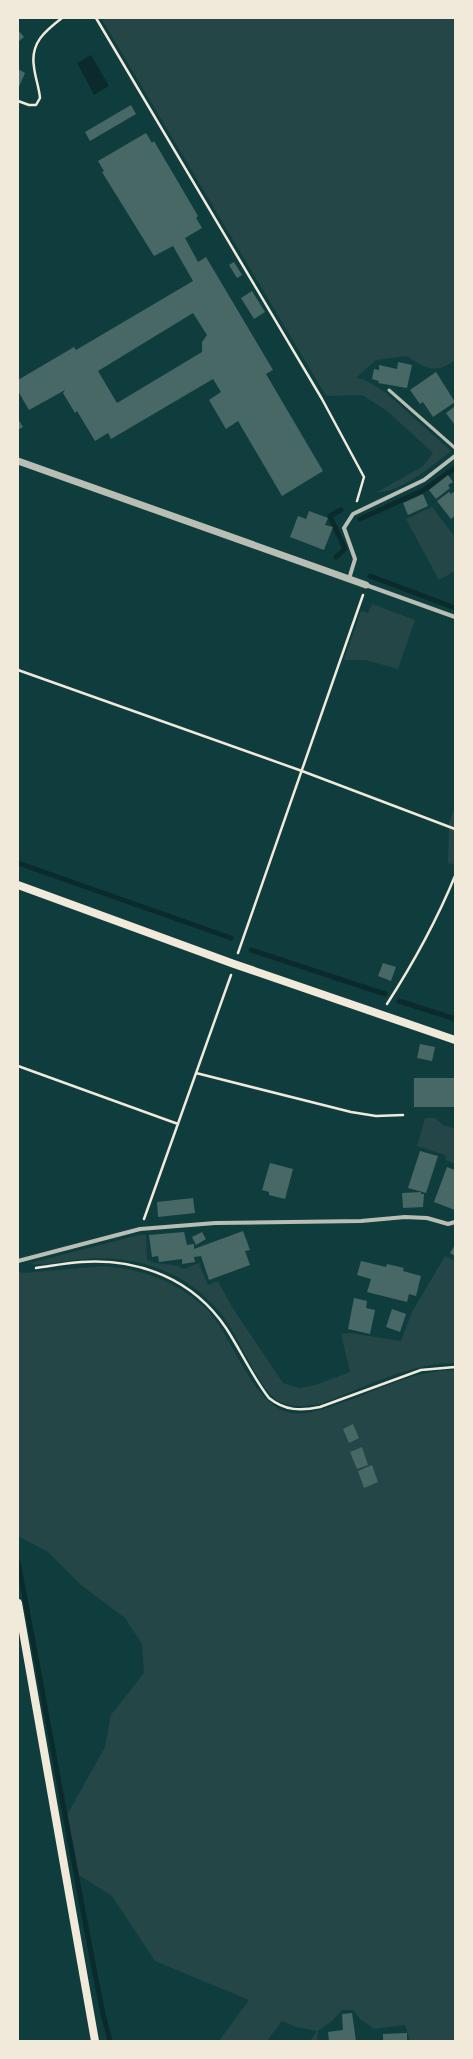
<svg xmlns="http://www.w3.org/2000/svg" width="473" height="2059" viewBox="0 0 473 2059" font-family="'DM Sans',sans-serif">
<rect width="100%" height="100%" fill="#0f3d3e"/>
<path fill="#244646" d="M101,18h354v342c-19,15 -31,8 -48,-4l-31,4 -20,18 9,2 20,12 66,59c-16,13 -53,43 -74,41l45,-25 11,-14 -47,-43 -24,-15 -36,1z
M432,507l23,30v34l-16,9 -33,-61z
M372,604l43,16 -17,49 -32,-9h-22l17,-49 7,2z
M455,807v58l-7,-2 1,-40z
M425,1118h10l8,7 12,4v35l-9,-4 -1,-5 -28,-9z
M139,1235h7l1,25c12,6 25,2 37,9l15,-6 9,22 10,-4 14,26 51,76 17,5 15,-3 35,-13 -9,-38 9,-1 51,8 11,-29 33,-56 10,5v102c-43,-1 -94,26 -135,41 -14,2 -29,4 -42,-3 -16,-9 -37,-57 -48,-74 -9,-15 -20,-27 -34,-38 -34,-26 -78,-35 -121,-29 -11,1 -36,7 -45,3z
M104,1266c39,3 76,16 104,45 25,27 44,91 79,101 12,3 22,1 33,-2 45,-12 88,-40 135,-40v671h-45l-5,-16 -31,4 -14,-10 -6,-9h-12l-10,11 -14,10 -1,10h-7l7,-10 -21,-4 -14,-6 -15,20h-48l30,-41 -94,-39 -43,-65 -33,-21 -12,-60 38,-68 6,-32 33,-42 -2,-29 -17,-26 -44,-33 -33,-33 -30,-16v-265l5,2z"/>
<path fill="#0a2a2b" d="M91,55l18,31 -15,9 -17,-32z"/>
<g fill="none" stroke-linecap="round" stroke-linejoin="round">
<path stroke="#0a2a2b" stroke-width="5" d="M360,519l64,-29 31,-22
M336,557l9,-8 -15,-33 11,-6
M370,576l85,32
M18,863l213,75
M251,950l134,44
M399,1001l56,18
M18,1562c29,151 55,302 85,452l7,27"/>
</g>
<path fill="#486865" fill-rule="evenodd" d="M18,30l6,7 -6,5z
M18,69l7,4 -7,16z
M131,105l5,9 -46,27 -5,-9z
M146,133l6,10 2,-2 44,75 -2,2 6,10 -17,10 13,24 8,-5 67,113 -7,4 57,97 -41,25 -44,-75 -12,8 -17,-29 12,-8 -8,-13 -102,60 -3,-6 -13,8 -18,-30 -2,2 -12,-20 2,-3 -36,20 -11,-19v-11l56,-33 2,3 117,-69 -20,-35 -19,10 -52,-84 2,-1 -6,-10zM193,313l14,22 -5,7v10l-85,51 -19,-32z
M234,262l8,13 -5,3 -8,-13z
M252,291l13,21 -11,7 -13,-21z
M398,362l14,3 -5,23 -29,-5 1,-2 -7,-2 2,-10 5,1v-5l18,4z
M436,372l19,30 -22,15 -10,-15 -3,2 -10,-14z
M454,407l1,16 -1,1 -8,-11z
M18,419l5,8 -5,3z
M448,475l5,7 -5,3 2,3 -14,11 -7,-9z
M455,491v25l-4,3 -14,-18 12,-9 2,2z
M423,494l5,12 -20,9 -5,-12z
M309,511l19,7 -3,7 8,2 -9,23 -34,-13 8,-21 8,3z
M383,963l13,4 -5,14 -13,-5z
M420,1044l15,3 -3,14 -15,-3z
M414,1078h41v29h-41z
M420,1151l18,5 -12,37 -18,-5z
M270,1163l23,6 -8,30 -16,-4v-3l-7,-2z
M447,1167l8,3v40l-21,-8z
M421,1192v2h3l-1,13 -20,1 -1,-15z
M193,1198l2,15 -37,4 -1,-15z
M243,1231l7,19 -5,1 5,14 -41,15 -8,-24 -7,1 1,5 -13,2v-5l-23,3 -1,-6 -6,1 -3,-22 35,-3 3,13 7,-1v5z
M202,1232l4,7 -10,6 -4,-8z
M455,1245v11l-5,-3z
M361,1261l25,6 1,-3 17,4 -1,3 18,5 -5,20 -7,-2 -2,8 -40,-10 4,-13 -14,-4z
M354,1298l13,3 -1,7 9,2 -5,24 -22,-5z
M392,1309l14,5 -6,18 -14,-5z
M353,1424l6,14 -10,5 -6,-14z
M362,1447l6,18 -11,4 -7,-17z
M372,1465l6,17 -14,6 -6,-17z
M352,2013l4,28h-27l-1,-9 15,-2 -1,-16z
M407,2033v8h-24v-7z"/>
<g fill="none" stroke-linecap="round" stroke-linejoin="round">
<path stroke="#f1e9da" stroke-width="2.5" d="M96,18l226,381 42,78 -7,24
M18,101l11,4h7l4,-7c-1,-11 -5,-21 -6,-31 -4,-24 11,-36 28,-49
M18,670l284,101 153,58
M238,953l125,-358
M387,1004c27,-42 49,-82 68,-128
M18,1066l160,58
M196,1073l155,39 25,4 27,-1
M144,1219l87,-244
M36,1268c15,-2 30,-5 45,-6 58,-4 112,17 145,66 15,23 26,48 43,70 16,13 32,13 51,9l101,-37 34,-3"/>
<path stroke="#b8beb3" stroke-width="3" d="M389,390l66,58"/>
<path stroke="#b8beb3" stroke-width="4" d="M349,579l6,-20 -11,-31 9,-14 71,-34 31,-24
M366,585l89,32
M18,1261l122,-32 75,-6 146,-2 44,-4 22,1 21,6 7,-2"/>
<path stroke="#b8beb3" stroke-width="7" d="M18,461l348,124"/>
<path stroke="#f1e9da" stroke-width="8" d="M18,885l216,79 221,76
M18,1603l77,438"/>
</g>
<rect width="473" height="2059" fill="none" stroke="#f1e9da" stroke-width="38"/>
</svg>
